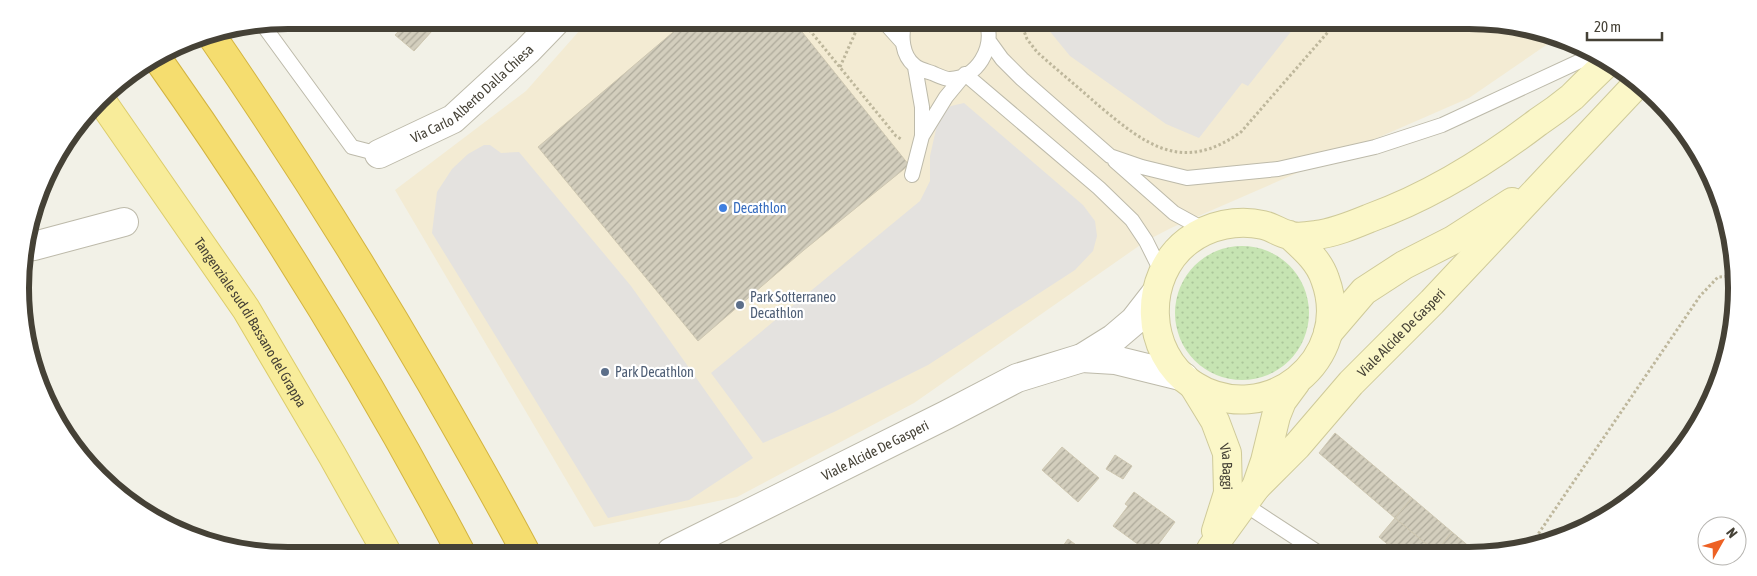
<svg xmlns="http://www.w3.org/2000/svg" width="1757" height="576" viewBox="0 0 1757 576" font-family="'Asap Condensed',sans-serif">
<defs>
<pattern id="grass-dots" width="8" height="8" patternUnits="userSpaceOnUse" patternTransform="scale(1.25)"><rect width="8" height="8" fill="#c6e4b2"/><path d="M2 2h.1M6 6h.1" fill="none" stroke="#abc59a" stroke-width="1.8" stroke-linecap="round"/></pattern>
<pattern id="building-hatch" width="6" height="6" patternUnits="userSpaceOnUse" patternTransform="scale(1.25)"><rect width="6" height="6" fill="#d3cebd"/><path d="M-1 1l2-2M0 6l6-6M5 7l2-2" fill="none" stroke="#ada99a"/></pattern>
</defs>
<rect width="100%" height="100%" fill="#f2f1e7"/>
<path fill="#f3ebd3" d="M588,21l934,4 33,14 -86,59 -298,130 -25,13 -232,162 -177,94 -143,30 -199,-337 131,-99z"/>
<path fill="url(#grass-dots)" d="M1175 313a67 67 0 1 1 134 0a67 67 0 1 1-134 0Z"/>
<path fill="#e4e2df" d="M1043,23l254,1 -49,62 -6,-3 -43,55 -33,-14 -96,-68z
M964,103l119,102 12,16 2,15 -4,15 -18,19 -147,95 -94,47 -71,31 -52,-70 209,-172 10,-20v-25l9,-40 12,-10z
M484,145h6l11,8 18,-1 112,134 122,172 -64,42 -81,18 -176,-285 5,-41 15,-23 16,-15z"/>
<path fill="url(#building-hatch)" stroke="#cec7b1" d="M408,21h33l-27,30 -19,-16z
M685,22h109l115,143 -105,85 -106,91 -160,-194z
M1335,433l77,65 -17,20 -76,-65z
M1062,447l37,31 -21,24 -36,-32z
M1115,455l17,11 -9,13 -17,-10z
M1134,492l41,30 -23,31h-2l-37,-27 15,-20 -3,-2z
M1412,498l40,34 -16,20 -41,-34z
M1395,518l41,34 1,2 -39,-1 -19,-16z
M1452,532l26,22 -42,-2z
M1068,539l19,14h-29z"/>
<g fill="none" stroke-linecap="round" stroke-linejoin="round">
<g stroke="#bdbaaa" stroke-width="16">
<path id="service" d="M885,23l18,20
M904,23c-3,14 -2,32 10,42 4,4 12,6 18,8 5,2 12,6 18,6 28,-1 44,-31 37,-56
M263,25l89,122 27,7
M989,41l13,18 20,20 88,77 32,11 45,11 91,-9 97,-22 67,-22 151,-70
M915,67l7,40v29l24,-39 19,-23 134,114 33,32 14,21 16,32
M1115,161l59,52 31,17
M912,175l10,-39
M1244,504l75,49"/>
</g>
<g stroke="#bdbaaa" stroke-width="30">
<g id="minor">
<path id="s1" d="M379,154l74,-35 74,-68 29,-30"/>
<path d="M24,247l10,-1 90,-24"/>
<path d="M1082,358l33,2 69,17"/>
<path id="s2" d="M671,552l275,-137 71,-37 65,-20 32,-20 20,-17 21,-27"/>
</g>
</g>
<g stroke="#cfca99" stroke-width="30">
<g id="secondary">
<path d="M1291,236c14,13 28,25 34,43 30,81 -60,152 -132,106 -49,-32 -51,-109 -5,-144 21,-16 50,-22 75,-16 9,2 17,8 26,10 7,3 20,1 27,0 18,-2 37,-10 54,-17 61,-22 117,-57 168,-96 12,-8 23,-16 34,-25 12,-12 24,-24 37,-36"/>
<path d="M1328,333l36,-42 40,-26 49,-25 59,-38"/>
<path id="s3" d="M1193,385l22,36 12,32 1,40 -12,38"/>
<path id="s4" d="M1256,487l41,-41 54,-63 81,-81 205,-218"/>
<path d="M1211,549l45,-62 9,-26 11,-45 6,-15 14,-19"/>
</g>
</g>
<g stroke="#dccc6b" stroke-width="30">
<g id="primary">
<path id="s5" d="M101,100l145,209 86,146 54,96"/>
</g>
</g>
<g stroke="#d3b440" stroke-width="30">
<path id="motorway" d="M211,35c78,113 151,229 220,348 32,56 64,111 94,168
M157,58c111,157 213,323 303,493"/>
</g>
<path stroke="#beb79c" stroke-width="3" stroke-dasharray="2.5 2.5" stroke-linecap="butt" d="M803,22l93,114 5,3
M1021,23l6,16 10,13c20,18 41,35 61,53 48,40 84,69 143,27l94,-108
M840,67l20,-45
M1530,546l170,-250 18,-19 14,-1"/>
<use href="#service" stroke="#fff" stroke-width="14"/>
<use href="#minor" stroke="#fff" stroke-width="28"/>
<use href="#secondary" stroke="#fbf7c8" stroke-width="28"/>
<use href="#primary" stroke="#f8ec9a" stroke-width="28"/>
<use href="#motorway" stroke="#f5dd6f" stroke-width="28"/>
</g>
<circle fill="#3f7fe0" stroke="#fff" stroke-width="2" cx="723" cy="208" r="5"/>
<g fill="#5c6f8a" stroke="#fff" stroke-width="2">
<circle cx="740" cy="305" r="5"/>
<circle cx="605" cy="372" r="5"/>
</g>
<g text-anchor="middle" dominant-baseline="central" stroke-width="4.5" stroke-linejoin="round" paint-order="stroke">
<g font-size="14" fill="#454136" stroke="#fff">
<text stroke="none"><textPath href="#s1" startOffset="112">Via Carlo Alberto Dalla Chiesa</textPath></text>
<text stroke="none"><textPath href="#s5" startOffset="268">Tangenziale sud di Bassano del Grappa</textPath></text>
<text stroke="none"><textPath href="#s4" startOffset="212">Viale Alcide De Gasperi</textPath></text>
<text stroke="none"><textPath href="#s2" startOffset="228">Viale Alcide De Gasperi</textPath></text>
<text stroke="none"><textPath href="#s3" startOffset="90">Via Baggi</textPath></text>
</g>
<g font-size="14" fill="#366cbe" stroke="#fff" text-anchor="start">
<text x="733" y="208">Decathlon</text>
</g>
<g font-size="14" fill="#4e5e75" stroke="#fff" text-anchor="start">
<text x="750" y="297">Park Sotterraneo<tspan x="750" dy="16">Decathlon</tspan></text>
<text x="615" y="372">Park Decathlon</text>
</g>
</g>
<path d="M0 0H1757V576H0ZM288 29H1469A259 259 0 0 1 1728 288V288A259 259 0 0 1 1469 547H288A259 259 0 0 1 29 288V288A259 259 0 0 1 288 29Z" fill="#fff" fill-rule="evenodd"/>
<path fill="none" stroke="#454136" stroke-width="6" d="M288 29H1469A259 259 0 0 1 1728 288V288A259 259 0 0 1 1469 547H288A259 259 0 0 1 29 288V288A259 259 0 0 1 288 29Z"/>
<g transform="translate(1722 541) rotate(51)"><circle r="24" fill="#ffffff" stroke="#b5b3af"/>
<path d="M0-4L9 19L0 12L-9 19Z" fill="#ed6124"/>
<text y="-8" font-size="14" font-weight="bold" text-anchor="middle" fill="#454136">N</text>
</g>
<path d="M1587 32v8h75v-8" fill="none" stroke="#454136" stroke-width="2.5"/>
<text x="1594" y="32" font-size="15" fill="#454136" stroke="#ffffff" stroke-width="4" paint-order="stroke">20 m</text>
</svg>
